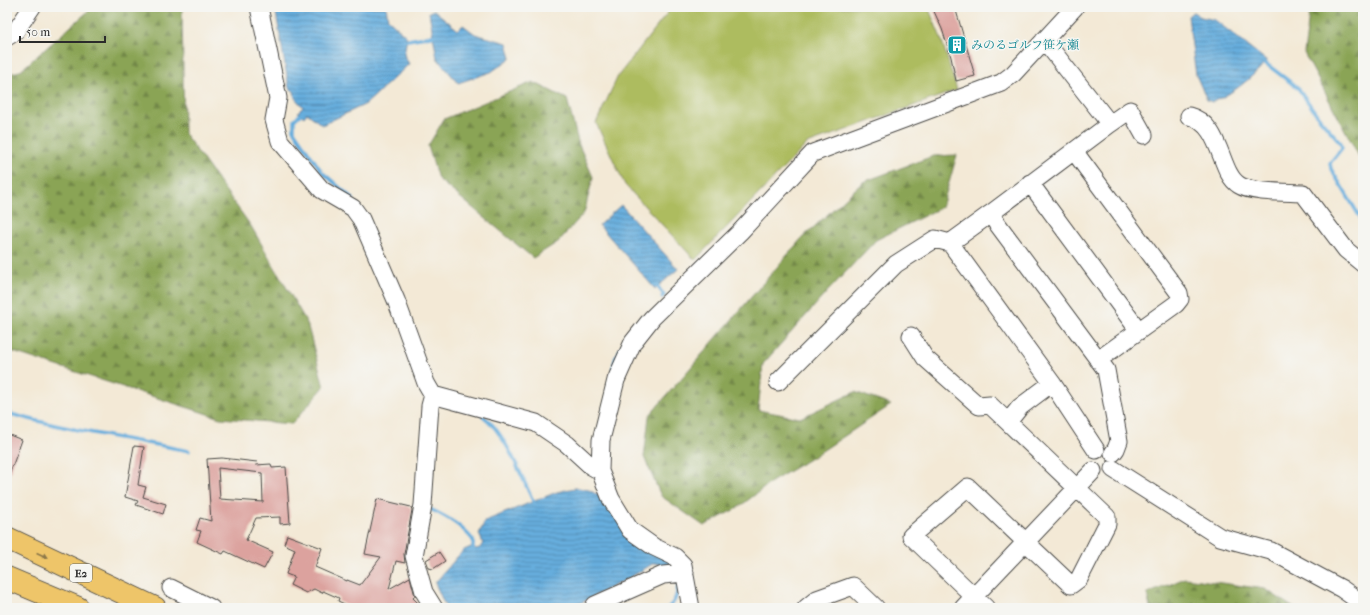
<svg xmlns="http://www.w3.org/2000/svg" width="1370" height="615" viewBox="0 0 1370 615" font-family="'IM FELL French Canon','Noto Serif JP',serif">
<defs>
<pattern id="forest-firs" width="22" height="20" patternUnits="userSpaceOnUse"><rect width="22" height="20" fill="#8aa455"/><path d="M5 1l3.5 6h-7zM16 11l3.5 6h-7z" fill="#718647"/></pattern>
<pattern id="water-rules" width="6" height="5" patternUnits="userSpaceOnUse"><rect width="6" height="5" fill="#66addd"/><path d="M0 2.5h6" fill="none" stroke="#548db3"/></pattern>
</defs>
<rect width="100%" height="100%" fill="#f6f6f2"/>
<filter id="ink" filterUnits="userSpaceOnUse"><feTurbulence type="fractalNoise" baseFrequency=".025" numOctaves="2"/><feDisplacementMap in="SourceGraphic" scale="8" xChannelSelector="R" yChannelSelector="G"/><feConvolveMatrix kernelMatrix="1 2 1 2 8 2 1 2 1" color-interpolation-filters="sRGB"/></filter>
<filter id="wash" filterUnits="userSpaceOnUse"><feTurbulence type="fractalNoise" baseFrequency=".012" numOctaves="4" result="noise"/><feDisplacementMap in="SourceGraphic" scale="16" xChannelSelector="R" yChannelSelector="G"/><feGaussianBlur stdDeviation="0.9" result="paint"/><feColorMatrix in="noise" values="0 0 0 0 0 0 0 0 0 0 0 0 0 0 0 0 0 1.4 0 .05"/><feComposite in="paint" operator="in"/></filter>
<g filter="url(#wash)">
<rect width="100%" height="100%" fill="#f3e9d6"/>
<path fill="#adbc5e" stroke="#6c7444" d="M672,7h256l13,31 16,52 -150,54 -112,116 -70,-75 -29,-62 22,-47z"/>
<path fill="url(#forest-firs)" stroke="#5a6840" d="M93,7h89l2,126 67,93 56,97 17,64 -32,37 -72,-6 -213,-68v-276l13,-3z
M1310,7h53v157l-59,-111z
M533,82l34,17 12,46 14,32 -9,36 -26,29 -25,16 -95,-79 -10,-33 16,-27z
M957,155l-15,52 -66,33 -49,52 -64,72 -5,46 42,8 55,-26 36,13 -78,52 -40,24 -34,26 -35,19 -43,-30 -17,-39 5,-41 153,-178 61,-56 70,-26z
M1185,578l80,11 29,19h-144l-3,-14z"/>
<path fill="url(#water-rules)" stroke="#486c84" d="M275,7h111l2,12 19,18 -3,18 5,9 -43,40 -44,21 -15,-12 -3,4 -6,-5 5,-5 -8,-9 -1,-7 -5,-3z
M434,10l24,20 5,-5 12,9 32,9 4,15 -20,14 -33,11 -21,-25 -8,-46z
M1193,12l8,5 14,3 52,41c-16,17 -32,32 -55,41l-5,-2 -11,-25 -8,-59z
M621,205l57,64 -23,20 -56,-64z
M575,488l14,2 7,4h7l75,70 -9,3 -15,-4 -23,14 -60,31h-125l-11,-25 23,-27 6,-6 7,-3 5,2 4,-1 3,-5 -4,-9 6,-13 72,-29z"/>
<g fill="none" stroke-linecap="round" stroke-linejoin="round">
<path stroke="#66addd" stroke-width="3.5" d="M402,41l35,-6
M1265,63l33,25 22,31 21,24 1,5 -12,15 1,6 32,53
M303,112l-9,8v11l28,41 31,27
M657,286l7,9 -2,2
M613,368l3,-11 8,-14
M7,413c60,17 121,26 182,38
M483,416c22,16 39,62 51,87
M430,509c17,8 31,16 43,31v11
M668,608c8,-6 10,-17 10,-26"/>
</g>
<g id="blocks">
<path fill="#dca29e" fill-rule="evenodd" d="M932,7h23l20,69 -19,5 -5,-24 -9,-28z
M7,434l15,6 -14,38h-1z
M134,446l10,1 -6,38 8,2 -3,10 23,7 -3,10 -27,-9 2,-4 -13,-4z
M222,458l35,4 -1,3 15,-1 1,4 14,-1 4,56 -10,1v-7l-24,1 -10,22 27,12 -9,17 -39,-18 -2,3 -26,-12 4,-11 -5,-1 4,-12 11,3 -4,-62zM218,468l44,5 1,29 -43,-3z
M377,499l34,8 1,3 -8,44 1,9 -9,-2 -7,28 21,-12 5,19 -2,2 6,6 -5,4h-61l-15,-7 1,-3 -16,-7 -1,2 -8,-4 -8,4 -16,-8 4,-8 -8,-3 9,-25 -11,-5 3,-9 35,13 -7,19 32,14v-1l13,5 21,-28 -16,-3z
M439,552l6,9 -12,8 -4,-1 -3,-8z"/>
</g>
</g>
<g filter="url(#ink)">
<use href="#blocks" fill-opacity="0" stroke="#494845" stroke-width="1"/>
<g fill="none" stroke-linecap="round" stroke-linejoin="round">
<g stroke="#494845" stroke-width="19">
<path id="minor" d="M259,7l19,91 -4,22 6,21 42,49 31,18 8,11 35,81 30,83 7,12 103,28 31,21 24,22 9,5
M7,37l8,-5 17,-25
M1044,40l66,84 -120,90 116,156 13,71 -3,8 -3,4
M1189,116c33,8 30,57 50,69 12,8 49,7 64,8l43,57 17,14
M1110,124l20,-14 14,25
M1074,151l105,142 1,6 -4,5 -78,56
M1030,183l109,148
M950,243l102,140 44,67
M911,336l14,22 54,48 11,-1 117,112v7l-28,55 -8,6 -103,-98 -57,49 75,72
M778,382l118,-118 39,-25 15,4 40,-29
M433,395l-3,11 -7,99 -9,51 10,36 10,16
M1008,422l12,-15 32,-24
M1113,469l107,68 51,14 71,38 21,15
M171,588l40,20
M593,608l2,-3 68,-30 22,-2
M691,608l-8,-43 -8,-8 -21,-10 -24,-17 -19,-31 -11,-28 1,-31 15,-60 17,-38 19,-24 88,-86 73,-79 188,-70 12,-9 62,-67
M806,608l11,-9 36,-13 23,22
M963,608l130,-137"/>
</g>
<g stroke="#494845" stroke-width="24">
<path id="highway" d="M7,538l148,70
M7,578l71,30"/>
</g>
<use href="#minor" stroke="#fff" stroke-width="17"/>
<use href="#highway" stroke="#eec569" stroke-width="22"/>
</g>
<defs><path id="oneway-solid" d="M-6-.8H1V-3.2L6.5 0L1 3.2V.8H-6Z"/></defs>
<use fill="#8c784a" href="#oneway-solid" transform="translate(42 555) rotate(25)"/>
</g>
<defs>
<g id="building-square" transform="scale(1)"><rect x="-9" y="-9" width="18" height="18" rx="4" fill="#0f9aa8" stroke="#f6f6f2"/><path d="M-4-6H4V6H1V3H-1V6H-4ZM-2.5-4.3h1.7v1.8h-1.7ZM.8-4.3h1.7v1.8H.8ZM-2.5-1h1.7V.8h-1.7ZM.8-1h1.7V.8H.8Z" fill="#fff"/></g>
</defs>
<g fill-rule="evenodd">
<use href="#building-square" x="957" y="45"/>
</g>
<g text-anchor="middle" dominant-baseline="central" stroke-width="3" stroke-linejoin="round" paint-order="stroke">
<rect fill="#f6f6f2" stroke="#686867" stroke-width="1" x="70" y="564" width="22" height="18" rx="3"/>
<g font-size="11" font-weight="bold" fill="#2b2b2b">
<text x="81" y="573">E2</text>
</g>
<g font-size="12" fill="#0d838f" stroke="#f6f6f2" text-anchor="start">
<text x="971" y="45">みのるゴルフ笹ケ瀬</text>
</g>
</g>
<rect width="1370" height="615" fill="none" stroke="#f6f6f2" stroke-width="24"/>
<path d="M20 36v6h85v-6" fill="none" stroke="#2b2b2b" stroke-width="2"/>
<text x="26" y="36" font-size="12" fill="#2b2b2b" stroke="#f6f6f2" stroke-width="3" paint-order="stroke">50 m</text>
</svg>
